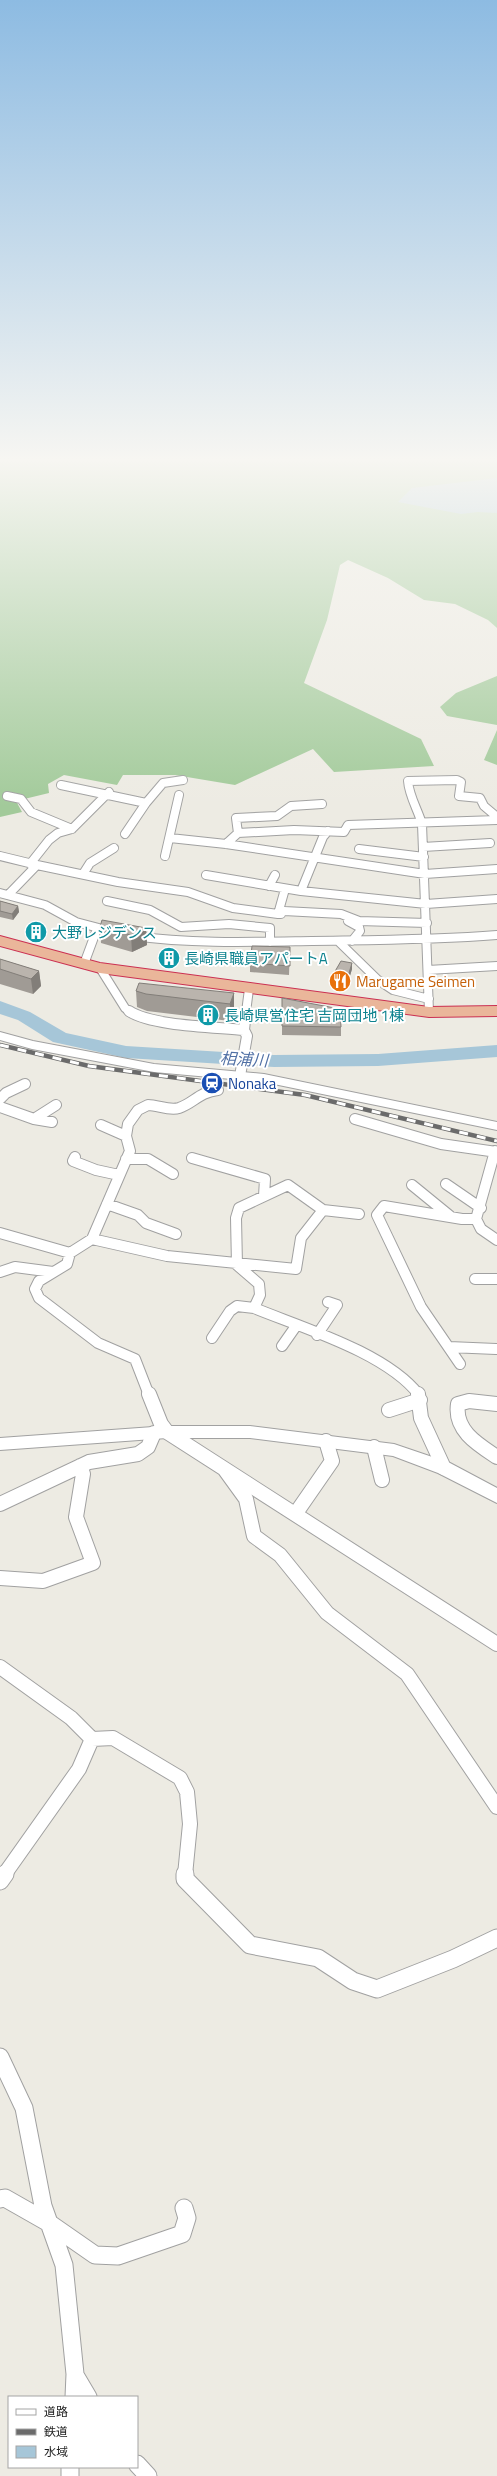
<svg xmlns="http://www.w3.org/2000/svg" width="497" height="2476" viewBox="0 0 497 2476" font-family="'Titillium Web','Noto Sans JP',sans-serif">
<rect width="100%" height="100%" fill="#edebe3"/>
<path fill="#a2ca9a" d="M0,461h497v167l-9,-8 -33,-16 -31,-4 -36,-22 -40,-18 -8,5 -13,55 -23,63 117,56 13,27 -100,6 -21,-23 -78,36 -60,-10h-52l-6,10 -53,-10 -16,9 1,9 -33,8 6,11 -22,5z
M497,676v49l-50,-9 -7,-9 16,-14z
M497,730v35l-13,-5z"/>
<path fill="#a6c6d8" d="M497,478v35l-19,-1 -17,2 -63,-12 14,-14z"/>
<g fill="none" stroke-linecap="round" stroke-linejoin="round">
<path fill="#a6c6d8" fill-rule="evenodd" d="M0,1001l30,11 36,21 60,13 148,9 104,-1 119,-9v12l-119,9 -104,1 -148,-9 -73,-16 -35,-22 -18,-6z"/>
<g stroke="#a1a1a1" stroke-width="10">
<path id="minor-far3" d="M61,785l85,18 -21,31
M7,796l14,3 10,13 41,17
M146,803l17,-20 20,-3
M238,833l-2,-15 41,-2 14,-10 31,-2
M170,838l56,6 199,30 72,-5
M226,844l12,-11 56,-3 50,2 4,-7 149,-5
M423,847l67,-4
M359,849l65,8
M0,856l37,9 -29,30
M165,856l14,-61
M30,864l19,-24 9,-7 14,-4 37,-37
M37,865l81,17 70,10 45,16 45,6
M83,874l7,-11 24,-15
M206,875l95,16 22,-54 5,-6
M269,886l6,-11
M301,891l125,13 71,-5
M0,893l45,12 31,17 38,10
M107,901l43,9 31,17 48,-3 41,4v14
M284,911l57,3 18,7 68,2
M281,914h-3l7,-25
M348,921l11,6 1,4 -8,10
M133,936c60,8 119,6 179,5 62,-1 123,-1 185,-6
M338,941l40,39 15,10 36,9
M84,964l13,-35
M100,968l25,40 5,4
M428,970l69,-4
M246,1012l3,-23
M429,1012l-7,-188c-4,-14 -13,-28 -14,-43l49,-1 4,2 -2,14 21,2 4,8 13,11"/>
</g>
<g stroke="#a1a1a1" stroke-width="12">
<path id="minor-far2" d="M129,1011c22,15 86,16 115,19
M240,1076l7,-40 -3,-6 2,-19
M0,1099l6,-6 19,-9
M0,1107l34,12 18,3
M34,1119l22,-14
M355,1119l86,25 56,8
M101,1125l25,11
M75,1157l-2,4 23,9 23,5
M192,1158l73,21 -1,17
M126,1159h22l25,15
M446,1184l35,24
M412,1185l38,31
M107,1204l31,11 8,8 30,11
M359,1214l-36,-4 -35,-25 -49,23 -3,10 1,47 22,19 1,11 -6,13c49,20 133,45 165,87
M476,1219l5,10 16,11
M0,1233l70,20
M92,1239l38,-88 -4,-15 2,-12 10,-14 10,-5c10,0 21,6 31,3 15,-5 20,-16 39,-18
M0,1272l15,-5 38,5
M475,1279h22
M317,1335l20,-30 -9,-3
M212,1338l18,-27 7,-5 17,2
M282,1346l14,-20
M449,1347l47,2
M460,1364l-39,-57 -44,-92 7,-9 78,13h14l19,-68
M149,1395l-14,-36 -37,-16 -59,-45 -4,-9 4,-8 28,-17 3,-11 22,-14 75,17 129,13 5,-31 22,-28"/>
</g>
<g stroke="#a1a1a1" stroke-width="16">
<path id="minor-far1" d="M149,1394l12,30 6,8 330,212
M418,1394l3,24 23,50
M497,1404l-28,-3 -11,3c-4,26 19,40 39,53
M389,1410l31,-10
M374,1447l8,33
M225,1470l21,29 8,37 26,19 47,58 80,61 90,133
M0,1504l89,-42 49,-8 10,-7 6,-14
M296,1513l36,-52 -6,-20
M0,1578l43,3 50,-18 -17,-46 7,-43 -3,-8
M0,1667l71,51 21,21 21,-1 67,40 7,14 3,32 -5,51
M4,1875l75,-106 13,-30"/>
</g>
<g stroke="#a1a1a1" stroke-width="19">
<path id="minor" d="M185,1874v5l65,66 68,13 35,23 24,8 76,-30 44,-21
M0,1881l5,-7
M0,2057l24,51 19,98 21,59 11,109 -1,23
M0,2199l5,-1 44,25 46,32 23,1 64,-22 5,-16 -3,-10
M75,2375l13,22
M137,2464l11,12
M70,2467v9"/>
</g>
<g stroke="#a1a1a1" stroke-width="2">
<path id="tertiary" d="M0,1032l33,9 121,23 110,10 233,48v8l-233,-48 -110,-10 -122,-23 -32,-9z
M167,1426h83l144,18 56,19 47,25v15l-59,-30 -45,-17 -143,-18h-83l-167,12v-12z"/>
</g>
<g stroke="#cb3052" stroke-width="2">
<path id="trunk" d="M0,936l100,27 329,44 68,-1v10l-68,1 -329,-44 -100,-27z"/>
</g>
<use href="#minor-far3" stroke="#fff" stroke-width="8"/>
<use href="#minor-far2" stroke="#fff" stroke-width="10"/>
<use href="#minor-far1" stroke="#fff" stroke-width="14"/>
<use href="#minor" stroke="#fff" stroke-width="17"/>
<use href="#tertiary" fill="#fff" fill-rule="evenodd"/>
<use href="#trunk" fill="#eab69a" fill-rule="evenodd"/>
<g stroke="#6b6b6b" stroke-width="4.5">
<path id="rail" d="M0,1045l89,21 216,29 192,46"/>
</g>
<use href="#rail" stroke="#fff" stroke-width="3" stroke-dasharray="9" stroke-linecap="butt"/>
</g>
<path fill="#a09b95" d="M0,901l18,5 1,6 -6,8 -13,-3z
M100,927l46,1 1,17 -15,7 -31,-9z
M290,947l-1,28 -39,-3v-9z
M0,959l39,12 2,15 -8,8 -33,-10z
M352,963v6l-6,20 -16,-2v-7z
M136,991l98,2v17l-4,11 -83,-10 -10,-4z
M282,998l59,29v9l-59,-1z"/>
<path fill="#827e79" d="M18,906l1,6 -6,8 -1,-6z
M146,928l1,17 -15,7 -1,-17z
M352,963v6l-6,20v-6z
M39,971l2,15 -8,8 -2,-15z
M234,993v17l-4,11v-17z"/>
<path fill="#bab4ad" stroke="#827e79" d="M0,901l18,5 -6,8 -12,-3z
M102,920l44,8 -15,7 -31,-8z
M252,946l38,1v19l-40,-3z
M0,959l39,12 -8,8 -31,-10z
M341,961l11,2 -6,20 -16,-3z
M139,983l95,10 -4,11 -84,-10 -10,-3z
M282,998l58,11 1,18 -59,-1z"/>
<linearGradient id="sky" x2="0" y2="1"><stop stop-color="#8dbbe2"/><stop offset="0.57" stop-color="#f7f6f2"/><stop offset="1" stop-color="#f7f6f2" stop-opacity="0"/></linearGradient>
<rect width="497" height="807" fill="url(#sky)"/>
<defs>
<g id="building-disc" transform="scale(1.15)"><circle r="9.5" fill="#0f9aa8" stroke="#fff"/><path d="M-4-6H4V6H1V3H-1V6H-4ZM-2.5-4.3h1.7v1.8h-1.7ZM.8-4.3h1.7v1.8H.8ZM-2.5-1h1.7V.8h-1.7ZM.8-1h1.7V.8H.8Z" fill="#fff"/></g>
<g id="restaurant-disc" transform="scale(1.15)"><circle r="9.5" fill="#e8710a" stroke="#fff"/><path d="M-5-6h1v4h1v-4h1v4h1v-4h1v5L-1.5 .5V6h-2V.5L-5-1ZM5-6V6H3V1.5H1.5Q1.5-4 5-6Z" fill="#fff"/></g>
<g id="station-disc" transform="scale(1.15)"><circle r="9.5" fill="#1a4fb4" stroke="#fff"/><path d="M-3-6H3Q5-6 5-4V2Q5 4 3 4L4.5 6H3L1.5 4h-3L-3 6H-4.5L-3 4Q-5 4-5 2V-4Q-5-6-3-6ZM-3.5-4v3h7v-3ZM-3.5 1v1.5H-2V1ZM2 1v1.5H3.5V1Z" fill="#fff"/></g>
</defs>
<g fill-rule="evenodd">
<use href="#building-disc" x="36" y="932"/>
<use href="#building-disc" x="169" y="958"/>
<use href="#restaurant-disc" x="340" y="981"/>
<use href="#building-disc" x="208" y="1015"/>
<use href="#station-disc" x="212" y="1083"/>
</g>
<g text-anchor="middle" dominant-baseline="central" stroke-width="4" stroke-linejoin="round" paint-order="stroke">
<g font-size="15" fill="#0d838f" stroke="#fff" text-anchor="start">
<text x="52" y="932">大野レジデンス</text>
<text x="184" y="958">長崎県職員アパートA</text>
<text x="224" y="1015">長崎県営住宅 吉岡団地 1棟</text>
</g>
<g font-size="15" fill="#c56008" stroke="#fff" text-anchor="start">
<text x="356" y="981">Marugame Seimen</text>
</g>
<g font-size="15" fill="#164399" stroke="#fff" text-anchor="start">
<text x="228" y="1083">Nonaka</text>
</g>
<g font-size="16" font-style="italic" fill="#5070a5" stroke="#fff">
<text transform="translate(244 1059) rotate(3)">相浦川</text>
</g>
</g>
<rect x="8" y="2396" width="130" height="72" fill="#ffffff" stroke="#a5a5a5"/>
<rect x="16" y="2409" width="20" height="6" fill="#ffffff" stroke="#a5a5a5"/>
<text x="44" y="2416" font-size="12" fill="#1d1d1d">道路</text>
<rect x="16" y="2429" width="20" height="6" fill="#6b6b6b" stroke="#a5a5a5"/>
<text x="44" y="2436" font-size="12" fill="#1d1d1d">鉄道</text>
<rect x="16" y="2446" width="20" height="12" fill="#a6c6d8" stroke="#a5a5a5"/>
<text x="44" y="2456" font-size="12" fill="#1d1d1d">水域</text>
</svg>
